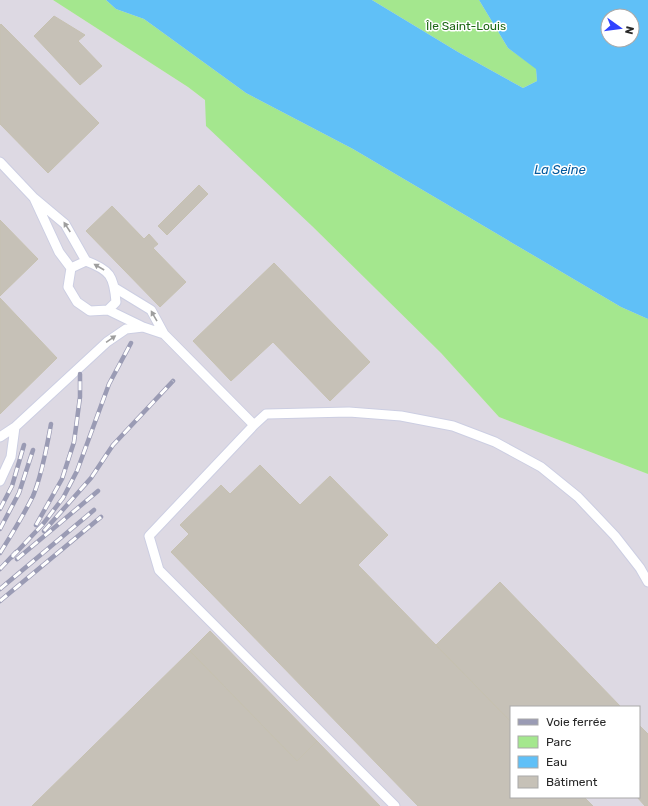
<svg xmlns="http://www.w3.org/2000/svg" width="648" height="806" viewBox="0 0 648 806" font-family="Rubik,sans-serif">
<rect width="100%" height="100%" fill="#ebe5d7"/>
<path fill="#ddd9e3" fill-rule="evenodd" d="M0,0h53l135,87 17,13 107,126 129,127 58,64 149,57v332h-648zM511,707h128v90h-128z"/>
<path fill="#a4e78e" d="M53,0h53l10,9 28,10 102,74 107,56 268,158 27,12v155l-149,-57 -58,-64 -129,-127 -106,-100 -1,-26 -17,-13z
M372,0h107l29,48 28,20 1,13 -14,7 -65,-36z"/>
<path fill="#60c0f7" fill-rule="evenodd" d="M106,0h266l86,52 65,36 14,-7 -1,-12 -28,-21 -29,-48h169v319l-27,-12 -268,-158 -107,-56 -102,-74 -28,-10zM608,16h24v24h-24z"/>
<path fill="#c6c1b7" stroke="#c6c1b1" d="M54,16l31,19 -7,6 24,25 -22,19 -46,-49z
M1,24l98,99 -51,50 -48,-49v-99z
M199,185l9,9 -41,41 -9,-9z
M112,206l32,33 5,-5 9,10 -5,4 33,34 -26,25 -74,-76z
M0,220l38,39 -38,37z
M274,263l96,99 -40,39 -57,-59 -42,39 -38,-40z
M0,298l57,60 -57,56z
M260,465l40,40 30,-29 58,59 -30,30 153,157v75h73l9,9h-175l-247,-254 18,-18 -9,-9 41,-40 9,9z
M500,582l121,125h-110v15l-75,-77z
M210,631l107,110 -20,20 -107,-110z
M190,651l107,110 20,-20 63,65h-348z
M639,725l9,9v72h-3l-8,-9h2z"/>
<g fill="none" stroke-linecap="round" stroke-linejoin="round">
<g stroke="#cccee2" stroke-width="11">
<path id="lane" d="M0,162l34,36
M71,268l-12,-16 -25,-54 31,26 21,37
M108,310l8,-8c-2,-26 -6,-32 -30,-41l-15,7 -3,19 9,15 13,9 18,-1 35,17 21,7 -13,-24 -36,-22
M164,334l90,91
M15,427l92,-85 19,-13 17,-2
M0,437l15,-10 -4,30 -11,24
M395,806l-236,-236 -10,-34 105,-111 12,-11 83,-2 52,4 52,10 42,16 46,25 37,30 37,39 25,32 8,14"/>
</g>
<use href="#lane" stroke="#fff" stroke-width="9"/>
<g stroke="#9a9bb4" stroke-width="4.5">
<path id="rail" d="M0,509l12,-23 12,-41
M36,525l26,-46 12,-37 6,-45v-23
M0,529l19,-36 14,-43
M44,531l47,-53 22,-33 60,-64
M0,553c12,-19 23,-37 33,-57 9,-21 14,-50 18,-72
M12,557l31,-33 20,-26 14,-27 32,-87 22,-41
M17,559l81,-68
M0,569l16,-17
M0,589l94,-79
M0,601l101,-84"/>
</g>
<use href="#rail" stroke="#fff" stroke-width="3" stroke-dasharray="9" stroke-linecap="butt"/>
</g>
<defs><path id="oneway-solid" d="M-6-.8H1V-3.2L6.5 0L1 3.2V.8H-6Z"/></defs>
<g fill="#9e9e9e">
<use href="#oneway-solid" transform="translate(67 227) rotate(-123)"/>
<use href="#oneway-solid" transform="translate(99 267) rotate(-150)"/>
<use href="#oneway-solid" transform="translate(154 316) rotate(-120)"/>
<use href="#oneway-solid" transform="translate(111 339) rotate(-35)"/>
</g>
<g text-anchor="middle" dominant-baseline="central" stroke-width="3" stroke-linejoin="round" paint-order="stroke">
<g font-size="12" fill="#1d6814" stroke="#fff">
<text x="466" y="26">Île Saint-Louis</text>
</g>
<g font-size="13" font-style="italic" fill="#035a9f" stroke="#fff">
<text x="560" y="169">La Seine</text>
</g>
</g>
<rect x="510" y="706" width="130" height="92" fill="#ffffff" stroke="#a9a9a9"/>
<rect x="518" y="719" width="20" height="6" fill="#9a9bb4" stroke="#a9a9a9"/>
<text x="546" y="726" font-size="12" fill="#272727">Voie ferrée</text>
<rect x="518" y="736" width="20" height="12" fill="#a4e78e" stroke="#a9a9a9"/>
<text x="546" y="746" font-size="12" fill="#272727">Parc</text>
<rect x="518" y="756" width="20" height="12" fill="#60c0f7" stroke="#a9a9a9"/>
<text x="546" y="766" font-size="12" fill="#272727">Eau</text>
<rect x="518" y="776" width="20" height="12" fill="#c6c1b7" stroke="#a9a9a9"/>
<text x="546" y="786" font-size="12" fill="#272727">Bâtiment</text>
<g transform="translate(620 28) rotate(104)"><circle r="19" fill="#ffffff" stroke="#a9a9a9"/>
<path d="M0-3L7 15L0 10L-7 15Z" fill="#3143ff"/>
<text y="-6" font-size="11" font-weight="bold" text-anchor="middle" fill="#272727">N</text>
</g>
</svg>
